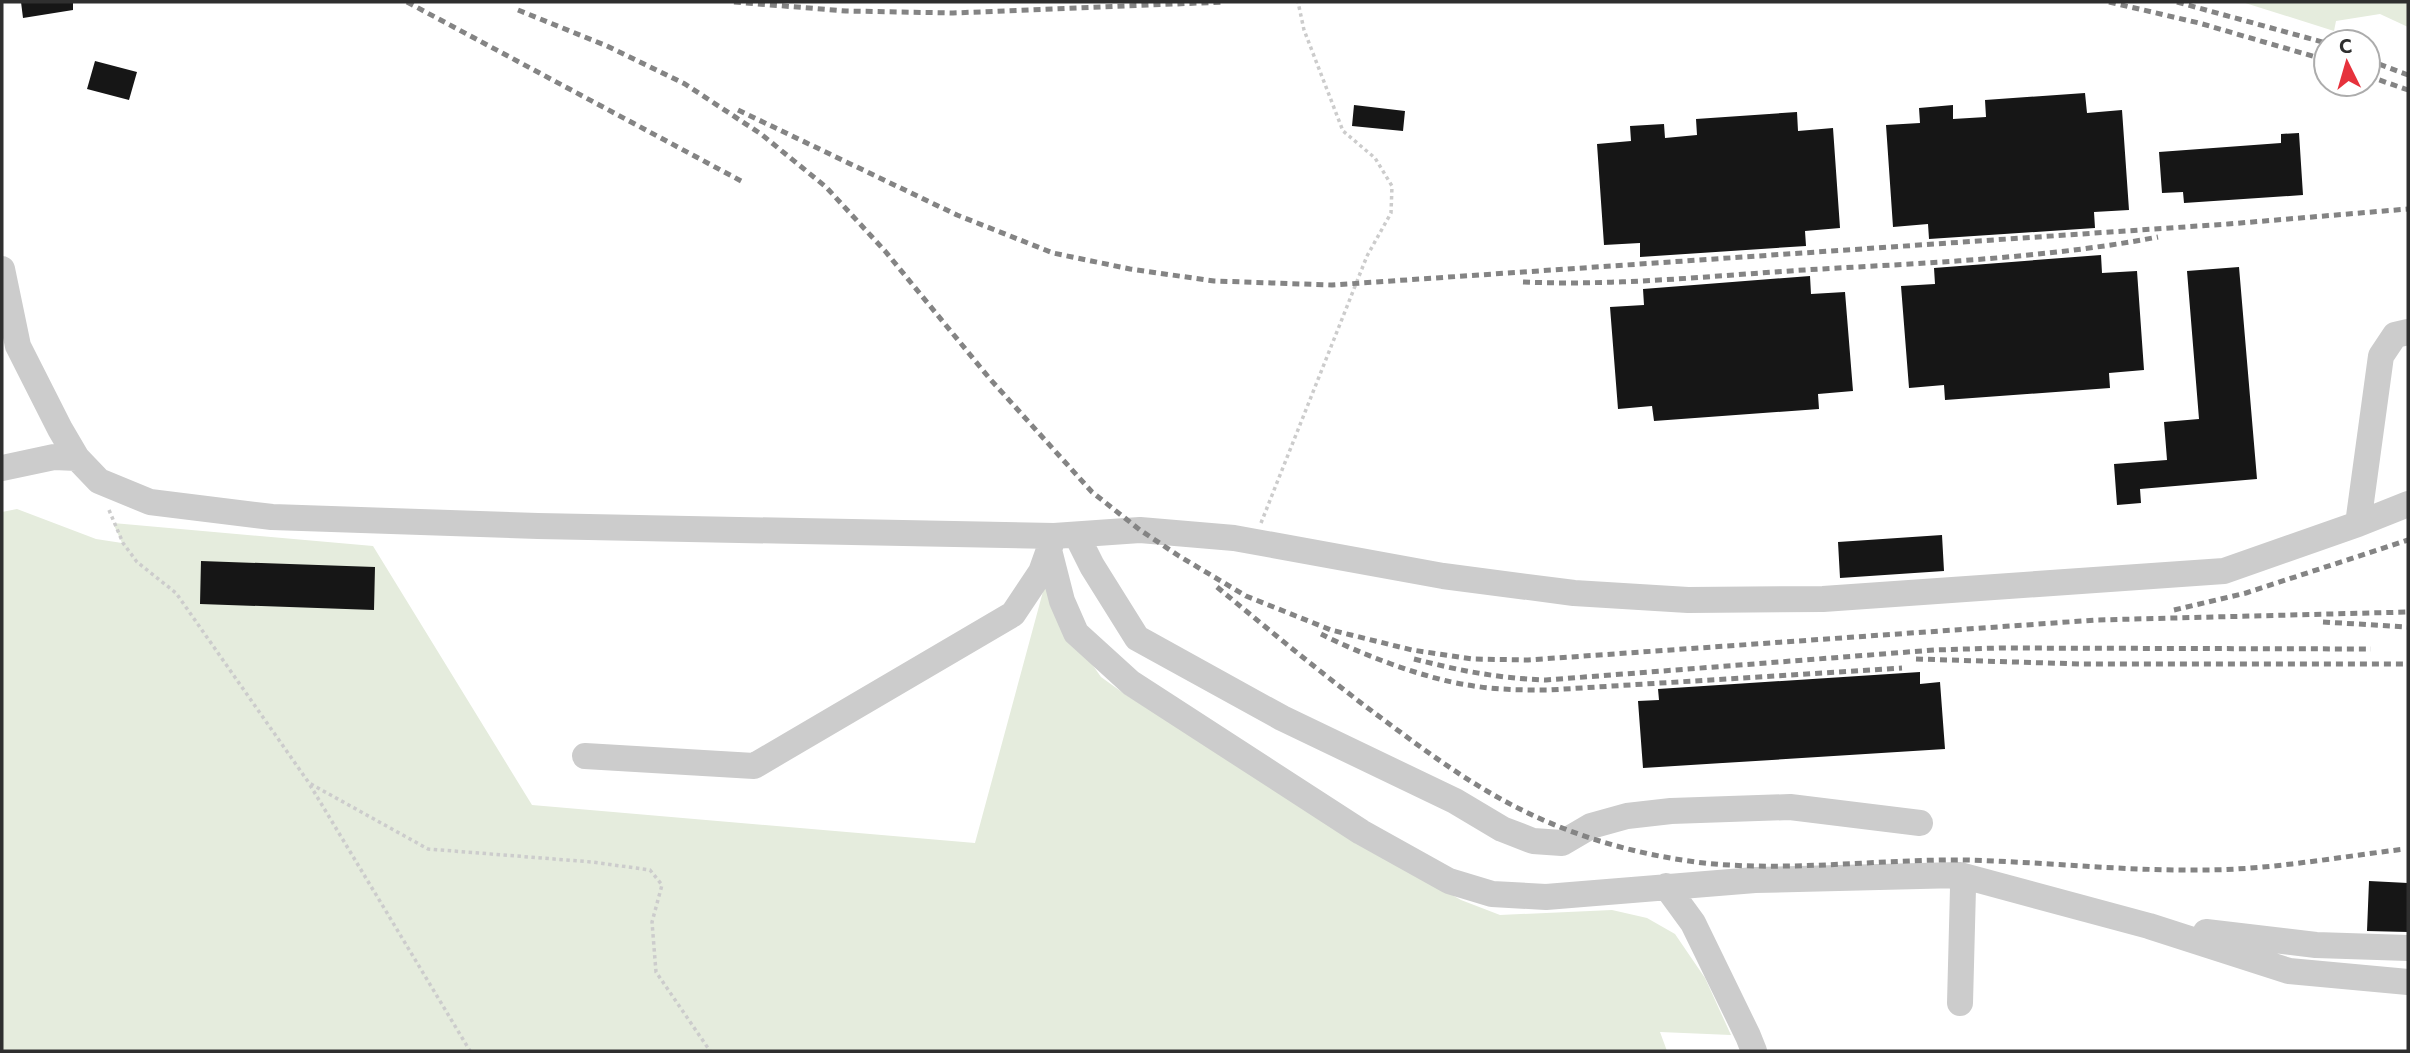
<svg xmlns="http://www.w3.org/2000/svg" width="2410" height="1053" viewBox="0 0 2410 1053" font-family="Commissioner,sans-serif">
<rect width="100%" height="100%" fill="#fff"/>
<path fill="#e5ecdd" d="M2242,2h166v25l-28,-13 -44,7 -2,10z
M17,509l79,30 26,4 -9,-20 260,23 159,259 443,38 73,-270 30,71 23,33 25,18 291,180 44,25 39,15 112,-5 35,8 28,16 30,44 26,57 -71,-3 7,19h-1665v-539z"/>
<path fill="#161616" d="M21,2h52v8l-50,8z
M95,61l42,11 -8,28 -42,-11z
M2085,93l2,20 35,-3 7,100 -35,2 1,16 -166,11 -1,-15 -35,3 -7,-102 34,-2 -1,-15 34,-3v14l33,-2 -1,-17z
M1354,105l51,6 -2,20 -51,-5z
M1797,112l1,19 35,-3 7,100 -35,3 1,15 -166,11v-14l-36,2 -7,-101 34,-3 -1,-15 34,-2 1,14 32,-3 -1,-16z
M2299,133l4,62 -119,8 -1,-11 -21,1 -3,-41 122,-9v-9z
M2101,255l1,18 35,-2 7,99 -35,3 1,15 -165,12 -1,-15 -35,3 -8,-102 34,-2 -1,-16z
M2239,267l18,212 -117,10 1,14 -24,2 -3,-41 53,-4 -3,-38 35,-3 -12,-148z
M1810,276l1,18 34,-2 8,99 -35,3 1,15 -165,12 -2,-15 -34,3 -8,-102 34,-2 -1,-16z
M1942,535l2,36 -104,7 -2,-36z
M201,561l174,6 -1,43 -174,-6z
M1920,672v12l20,-2 5,67 -302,19 -5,-67 21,-1 -1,-11z
M2369,881l39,2v49l-41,-1z"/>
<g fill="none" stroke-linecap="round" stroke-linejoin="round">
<path stroke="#ccc" stroke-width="3.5" stroke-dasharray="3.5 3.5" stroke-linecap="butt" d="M109,510l14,33 14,19 39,31 133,190 119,66 164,13 58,8 12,15 -10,37 4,50 54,79
M1261,523l106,-267 24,-43 1,-27 -17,-28 -32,-27 -39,-101 -6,-28
M310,785l160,266"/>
<path stroke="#ccc" stroke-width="26" d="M2,269l16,77 42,83 17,29 22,23 51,21 122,15 266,9 516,10 86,-6 94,8 209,38 131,17 114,7 135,-1 401,-28 134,-47 50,-20
M2,468l52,-11 23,1
M2358,524l23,-168 14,-21 13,-3
M1077,536l15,30 45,72 145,80 173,83 47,28 31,12 29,2 29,-17 36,-10 44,-5 119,-4 130,16
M1049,550l13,51 14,32 55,50 230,149 88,49 43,13 54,3 209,-17 205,-5 189,51 140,45 119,11
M585,756l169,10 259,-152 28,-42 10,-28
M1666,886l27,37 55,113 6,15
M2206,932l110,13 92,3
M1960,1003l3,-115 -3,-13"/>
<path stroke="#848484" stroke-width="5" stroke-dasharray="7 5" stroke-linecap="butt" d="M407,2l336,180
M734,2l112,9 107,2 271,-11
M2109,2l90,21 127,37
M2177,2l149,41
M518,10l89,36 78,38 76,50 65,53 59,64 105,128 102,113 48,38 39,26 67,40 85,34 81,20 61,9 55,1 568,-40 312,-8
M2368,60l40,15
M2368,76l40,14
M738,110l219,105 96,38 77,16 84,12 118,4 896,-61 180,-15
M1523,282c94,4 188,-6 281,-12 118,-7 238,-11 354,-33
M1217,587c58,48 115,95 175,139 43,32 86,63 134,86 55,27 118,44 178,51 86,9 175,-4 262,-3 79,2 157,11 236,10 68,0 136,-13 203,-21
M2174,610l72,-17 162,-53
M2323,622l85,5
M1321,634c39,20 105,45 147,51 27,5 54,5 81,5l353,-22
M1414,659c48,12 82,19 132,21l388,-30 65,-2 372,1
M1916,659l165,5h327"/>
</g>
<rect width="2410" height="1053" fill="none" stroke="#2f2f2f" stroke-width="7"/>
<g transform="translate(2347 63) rotate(355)"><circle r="33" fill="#ffffff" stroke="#acacac" stroke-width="2"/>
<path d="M0-5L12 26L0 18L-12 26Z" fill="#e6323c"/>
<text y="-10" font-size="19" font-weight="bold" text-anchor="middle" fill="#2f2f2f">С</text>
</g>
</svg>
